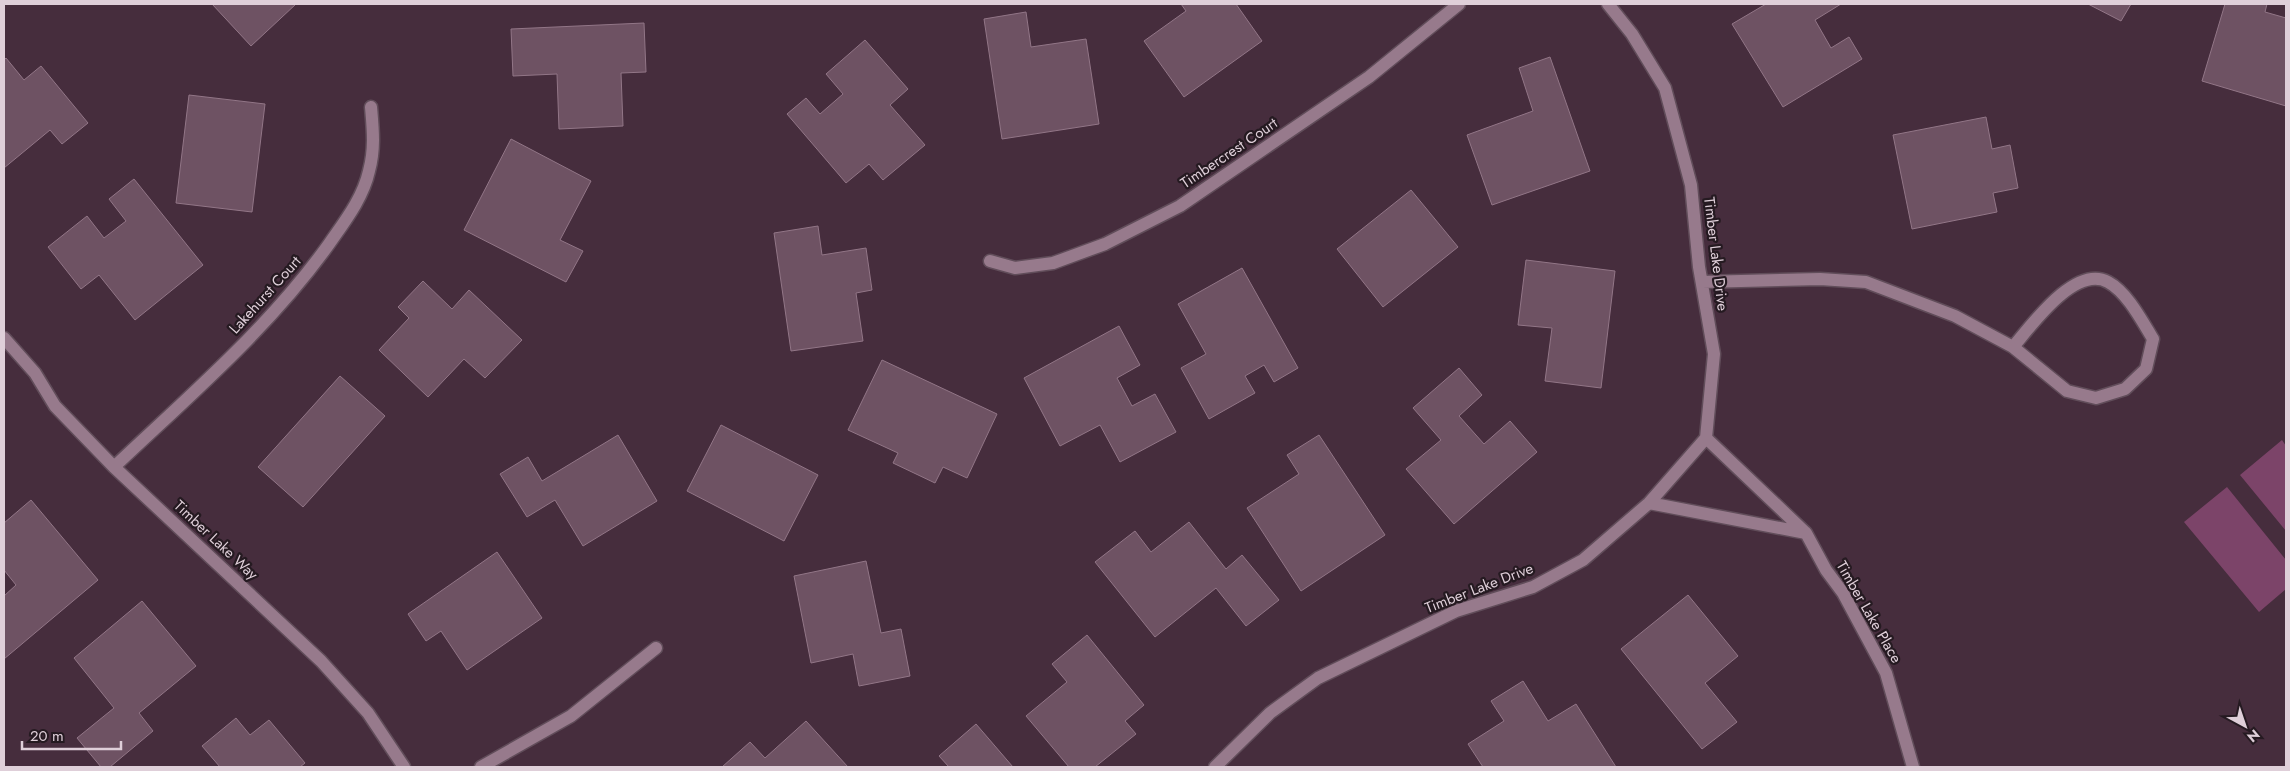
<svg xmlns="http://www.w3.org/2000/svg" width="2290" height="771" viewBox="0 0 2290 771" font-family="Jost,sans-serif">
<rect width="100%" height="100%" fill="#462d3d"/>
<path fill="#7c4469" d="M2282,440l4,6v85l-46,-56z
M2227,487l59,73v29l-27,23 -75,-90z"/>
<path fill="#6e5263" stroke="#927687" d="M212,4h84l-45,42z
M1181,4h55l26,37 -78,56 -40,-56 42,-30z
M1766,4h75l-26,16 16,28 18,-11 13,22 -79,48 -51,-83z
M2088,4h43l-10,17z
M2225,4h42l-2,8 21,6v88l-84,-25z
M1026,12l5,35 55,-8 13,85 -97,15 -18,-120z
M644,23l2,49 -25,1 2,53 -64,3 -2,-55 -44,2 -2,-47z
M865,40l43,49 -18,16 35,40 -42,35 -14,-16 -23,19 -59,-69 19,-16 14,16 23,-20 -17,-20z
M1550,57l40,114 -98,34 -25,-70 66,-24 -14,-43z
M6,58l18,22 17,-14 47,57 -26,21 -12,-14 -46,38v-108z
M189,95l76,9 -13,108 -76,-9z
M1986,117l6,32 18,-4 8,43 -25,5 4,19 -85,17 -19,-94z
M511,139l80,42 -31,59 23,11 -17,31 -102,-52z
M134,179l69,86 -68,55 -36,-45 -18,14 -33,-42 39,-31 17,22 22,-17 -17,-22z
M1411,190l47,57 -75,60 -46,-58z
M818,226l4,29 44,-7 6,42 -16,3 7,48 -72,10 -17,-118z
M1526,260l89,11 -14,117 -56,-7 7,-53 -34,-3z
M1242,268l56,100 -24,14 -10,-17 -19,11 10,17 -46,26 -28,-51 25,-14 -28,-50z
M423,281l29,28 17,-19 53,50 -37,38 -21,-19 -36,38 -49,-47 30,-32 -11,-11z
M1119,326l21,39 -23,13 15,28 23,-12 21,38 -56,30 -20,-37 -40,21 -36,-68z
M882,360l115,54 -30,64 -24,-11 -8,16 -42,-20 5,-10 -50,-23z
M1459,368l23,27 -23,21 25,28 26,-23 27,31 -83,72 -48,-55 35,-29 -28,-32z
M340,376l45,40 -82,91 -45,-40z
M721,425l97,50 -34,66 -97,-50z
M618,435l39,66 -74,45 -28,-46 -28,17 -27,-43 28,-17 14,24z
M1319,435l66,100 -84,56 -54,-83 52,-34 -12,-19z
M31,500l67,80 -94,79v-63l12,-11 -12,-15v-47z
M1189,522l37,47 16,-14 37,45 -33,26 -30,-38 -61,49 -60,-75 40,-31 16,21z
M497,552l45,66 -75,52 -26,-39 -15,10 -18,-27z
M866,561l15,72 20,-4 9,47 -51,10 -6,-32 -42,9 -17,-87z
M1688,595l50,61 -33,27 32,39 -35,27 -81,-100z
M142,601l54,65 -57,47 14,18 -43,36h-9l-24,-29 37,-30 -40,-50z
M1087,635l57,70 -19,16 11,13 -41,33h-26l-43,-51 41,-34 -15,-18z
M1523,681l25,40 28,-17 40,63h-133l-15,-23 36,-23 -13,-20z
M236,718l14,17 19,-15 36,43 -5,4h-80l-18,-21z
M806,721l42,46h-126l28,-25 15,16z
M976,724l37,43h-64l-10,-11z"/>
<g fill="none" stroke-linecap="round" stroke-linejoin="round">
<g stroke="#614d5a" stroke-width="15">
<path id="minor" d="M990,261l25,7 38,-5 52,-19 75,-38 189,-129 90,-73
M1702,282l118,-3 46,3 89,34 58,31 54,44 29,7 29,-9 21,-20 7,-30c-11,-18 -26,-47 -45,-57 -33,-18 -77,44 -95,65
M4,338l31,35 20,33 59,61 207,194 47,52 36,54
M1706,438l100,95 20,37 17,23 43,80 27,94
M114,467c75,-71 155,-139 215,-223 16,-23 34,-46 40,-73 6,-22 4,-41 2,-64
M1649,503l157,30
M481,767l90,-51 85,-68
M1215,767l55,-54 48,-35 138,-67 77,-24 50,-27 66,-57 57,-65 8,-84 -15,-87 -8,-82 -26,-97 -33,-54 -24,-30"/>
</g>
<use href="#minor" stroke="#977a8c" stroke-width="12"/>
</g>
<g text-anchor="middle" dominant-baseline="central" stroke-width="4.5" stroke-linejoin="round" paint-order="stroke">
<g font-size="15" fill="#dfcfd9" stroke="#251a21">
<text transform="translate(1229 153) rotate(-34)">Timbercrest Court</text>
<text transform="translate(1716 254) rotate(83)">Timber Lake Drive</text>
<text transform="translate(265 295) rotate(-48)">Lakehurst Court</text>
<text transform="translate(216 540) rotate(43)">Timber Lake Way</text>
<text transform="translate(1479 588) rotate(-21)">Timber Lake Drive</text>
<text transform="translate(1869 612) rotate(60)">Timber Lake Place</text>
</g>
</g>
<rect width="2290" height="771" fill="none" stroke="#dfcfd9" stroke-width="10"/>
<g transform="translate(2245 726) rotate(140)" stroke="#251a21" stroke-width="4" paint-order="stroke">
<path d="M0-4L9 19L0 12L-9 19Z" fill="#dfcfd9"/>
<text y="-8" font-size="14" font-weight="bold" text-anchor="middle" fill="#dfcfd9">N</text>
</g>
<path d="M22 741v8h99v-8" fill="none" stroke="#dfcfd9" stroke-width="2.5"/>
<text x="30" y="741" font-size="15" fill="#dfcfd9" stroke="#251a21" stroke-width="4" paint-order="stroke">20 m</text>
</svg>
